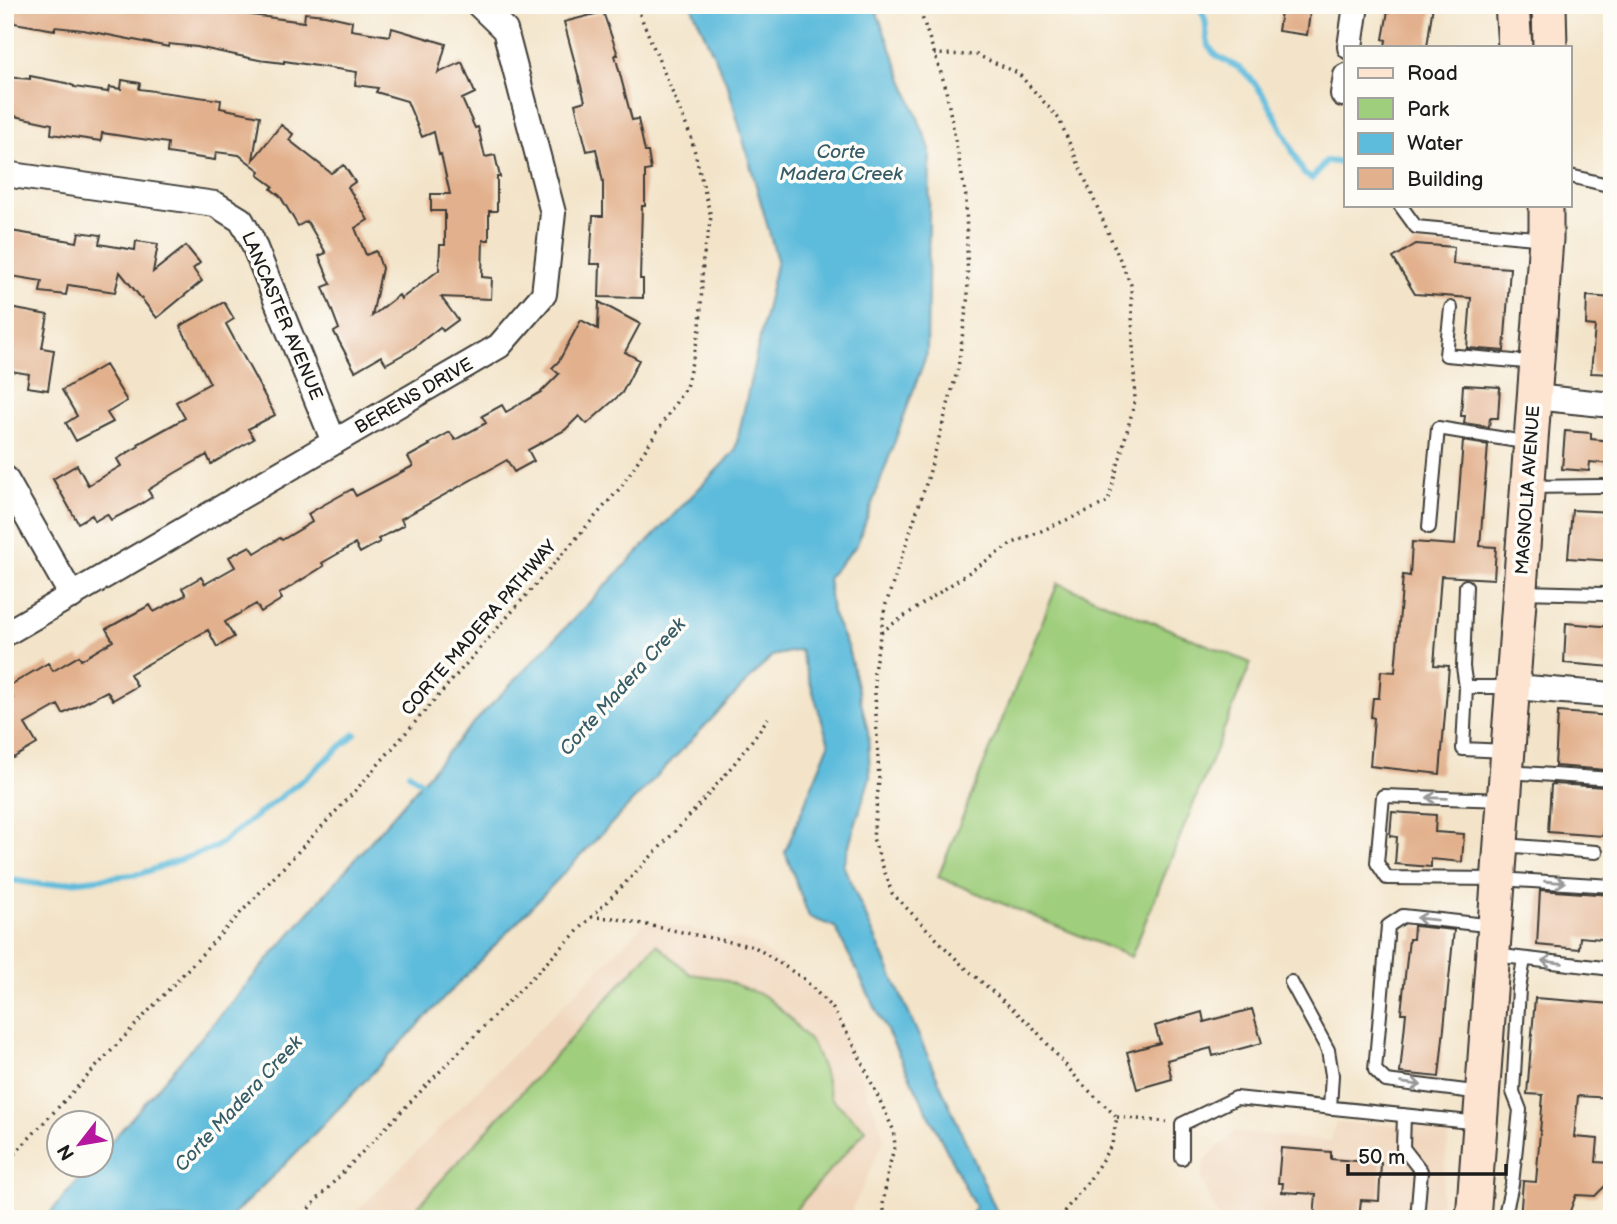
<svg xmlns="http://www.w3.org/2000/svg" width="1617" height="1224" viewBox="0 0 1617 1224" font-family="'Balsamiq Sans',sans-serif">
<rect width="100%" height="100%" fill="#fdfcf7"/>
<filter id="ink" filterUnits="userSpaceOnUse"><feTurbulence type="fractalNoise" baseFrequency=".0143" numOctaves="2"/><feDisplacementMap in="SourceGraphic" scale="14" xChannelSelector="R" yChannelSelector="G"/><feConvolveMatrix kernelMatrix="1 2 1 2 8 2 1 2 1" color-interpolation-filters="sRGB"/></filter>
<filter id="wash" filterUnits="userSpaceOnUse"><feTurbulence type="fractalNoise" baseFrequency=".00686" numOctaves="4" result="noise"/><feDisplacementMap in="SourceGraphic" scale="28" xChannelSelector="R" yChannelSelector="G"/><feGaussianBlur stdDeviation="1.57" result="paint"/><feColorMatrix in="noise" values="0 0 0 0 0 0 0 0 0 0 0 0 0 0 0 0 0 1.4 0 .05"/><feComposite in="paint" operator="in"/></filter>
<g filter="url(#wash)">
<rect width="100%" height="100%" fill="#f3e4c9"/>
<path fill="#f0d6bc" d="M648,920l108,24 78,62 51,132 -37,81h-499z
M1335,1123l103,3 11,9 -11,84h-219l-18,-40 4,-19 29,-28 97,9z"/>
<path fill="#9fce7c" stroke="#5e754c" stroke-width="2" d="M1058,583l193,80 -120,294 -193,-80z
M657,944l33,30 29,4 46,18 24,21 23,27 11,25 8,29 35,32 -79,89h-381z"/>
<path fill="#5dbbdb" stroke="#3c6c7c" stroke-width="2" d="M691,5h183l56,144 -3,204 -70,192 -29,32 4,36 16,35 20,83 2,46 -27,88 157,354h-31l6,-12 -140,-280 -26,-10 -24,-65 44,-108 -29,-94 -28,6 -481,502 -62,61h-184l46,-54 11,-1v-12l363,-420 270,-281 42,-191 -49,-174z"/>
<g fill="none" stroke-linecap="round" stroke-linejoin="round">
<path stroke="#5dbbdb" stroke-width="6" d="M1197,5c15,20 5,23 12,41 6,14 24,16 34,25 27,24 44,71 61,103l8,5 14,-18 20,2
M409,773l18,14
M5,879l39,6 96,-11 76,-27 89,-69 50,-44"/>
</g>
<g id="blocks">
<path fill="#e2b08c" d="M5,5h234l-2,8 67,9 1,-9 20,2 27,6 -1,9 39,6 2,-8 54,16 -8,29 24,-11 13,31 -13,6 13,29 3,-1 7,30 10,-2 5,22h-3v34h-8v29h-6l-1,37 10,1 -1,21 -50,-2 17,23 -15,11 -3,-4 -29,23 -25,14 -5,-8 -26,15 -21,-39 5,-3 -16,-42 8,-3 -12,-28 7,-3 -19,-32 -9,5 -18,-30 -9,-7 2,-3 -15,-11 2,-4 -21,-16 -23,-3 -1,8 -48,-7 1,-10 -66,-10 -1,8 -50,-7 1,-10 -47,-10v-37l25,2v-3l36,7 8,3v1l34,5 1,-5 12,2 1,-9 18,3 -1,6 82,11 -1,8 40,8 -7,44 28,-35 12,9 -4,6 42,33 13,-8 11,17 -7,5 20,33 -13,8 11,27 10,-4 6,17 -10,48 27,-21 2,4 38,-29 1,-25h5v-34h-14v-17h19l-9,-40 -2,1 -5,-23 -12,5 -15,-36 -31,-9 2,-4 -23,-3 2,-13 -73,-11v2l-25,-3 -62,-13 -28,-3v3l-86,-17 -28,-3v3l-41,-7v-2l-9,-1z
M1282,5h29l-4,30 -29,-4z
M1389,5h44l-6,42h-42l1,-7 -3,-1z
M603,12l15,43h-3l17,65 6,-1 7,33h3l3,18 -6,1v35h-3l-2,73h3v19l-44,-1 1,-33h-10l3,-48h10v-34l-7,-33 -9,2 -12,-47 10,-3 -21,-79z
M5,230l72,12 2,-10 22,3 -2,9 36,6 1,-9 22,3 -5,28 33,-26 14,17 -7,6 9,12 -45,37 -37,-46 -5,20 -47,-7 -2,10 -26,-3 2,-11 -37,-6z
M1416,244l38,3 -1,17 57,4 -6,83 -37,-3 4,-50 -56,-4 -22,-36z
M1587,296l25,2v76l-21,-1 4,-47 -9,-1z
M224,302l10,17 -8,5 49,91 -27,14 6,10 -43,25 -4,-9 -32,18 -27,17 4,7 -16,10 -25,13 -4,-6 -12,7 -3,-6 -14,8 -25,-44 24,-14 11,20 33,-19 -4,-7 22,-13 -1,-2 47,-26 -9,-16 34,-19 -30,-57z
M599,302l41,22 -15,28 14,8 -17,33 -35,31 -8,-8 -14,14 -37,20 6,11 -20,11 -7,-12 -106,59 3,6 -26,14 2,3 -20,11 -5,-9 -33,19 2,3 -45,28 3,5 -21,13 -5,-8 -31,18 9,15 -17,10 -9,-17 -78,44 7,12 -24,14 -6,-9 -44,23 -5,-9 -33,19 12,20 -24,14 -8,-14v-42l8,-4 -6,-11 41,-24 5,8 26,-15 2,4 32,-19 -7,-12 20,-11 24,-13 4,7 32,-17 -4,-7 19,-11 4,7 30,-17 -6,-10 21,-11 5,7 25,-15 2,2 30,-18 -4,-8 17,-10 27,-15 4,7 57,-30 -5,-9 22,-12 -1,-1 21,-12 5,8 31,-17 -4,-7 20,-11 4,7 35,-20 18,-18 -7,-6 7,-7 22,-41 17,9z
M5,307l43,8 -6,33 12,2 -6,40 -21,-3 2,-13 -24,-4z
M105,365l22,36 -20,12 6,9 -37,19 -10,-18 11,-7 -15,-26z
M1463,385l37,2 -2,31h-8l-1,9 -25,-4 1,-7h-4z
M1565,431l26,2v6l21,2v23l-22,-2 -1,9 -27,-2z
M1463,441l25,4 -8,101 16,1 -2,32 -53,-3 -7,89 15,1 -9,108 -70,-8 4,-48 -3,-1 2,-19h6l2,-27 14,1 8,-97 7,1 2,-34 43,3z
M1572,510l40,2v49l-44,-3z
M1566,623l46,4v40l-48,-4z
M1558,712l53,4 -4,54 -52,-4z
M1553,784l53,3 -3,49 -55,-4 3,-47z
M1392,812l44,3 -1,17 29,2 -2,28 -31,-3v8l-36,-3 2,-27 -7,-1z
M1540,890l72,5v45l-32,-3 -1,12 -42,-4z
M1414,926l40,4 -15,147 -39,-4 6,-60h-5l8,-74h4z
M1535,998l77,6v94l-34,-2 -4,41 24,2 -2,23 16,1v16l-17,17 -19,-1 -9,24h-47l3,-38 13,1 7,-87 -16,-1z
M1252,1009l10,34 -49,13 -2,-8 -44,12 5,19 -35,10 -10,-37 33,-9 -5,-17 47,-14 2,10z
M1281,1148l50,4v7l50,4 -2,38 -18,-1 -2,19h-45l2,-25 -34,-2 1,-9h-5z"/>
</g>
</g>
<g filter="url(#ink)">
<use href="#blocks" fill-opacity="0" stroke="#3c3a36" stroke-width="2"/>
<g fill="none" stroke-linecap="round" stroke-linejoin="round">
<g stroke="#3c3a36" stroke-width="16">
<path id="service" d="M1570,176l42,10
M1400,205l16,22 129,12
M1451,308l-5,47 90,8
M1528,487l75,-1
M1429,527l9,-99 92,15
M1466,586l-3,81 3,20
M1521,592l82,2
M1506,751l-43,-2 3,-62h44
M1507,772l105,7
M1505,800l-122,-4 -6,67 10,15 112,1 113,7
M1502,845l94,7
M1494,955l118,14
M1291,982l37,68 4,25 -2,33
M1482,1093l-96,-12 -11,-11 13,-144 15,-10 92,10
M1404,1115l-1,33 18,23 -4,48
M1182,1158v-34l54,-26 244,25
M1504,1219l8,-35 8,-74 -7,-18 6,-103 5,-30"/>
</g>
<g stroke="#3c3a36" stroke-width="28">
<path id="minor" d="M1350,47l6,-42
M1343,94l3,-18
M5,174l210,30 26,16 10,18 83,204
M1534,397l78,8
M5,478l67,118
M5,634l494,-288 45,-52 9,-81 -48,-183 -26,-25
M1514,687l98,8"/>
</g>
<g stroke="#3c3a36" stroke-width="37">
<path id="secondary" d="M1512,5l3,42
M1549,5l1,42
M1473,1219l73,-980v-34"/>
</g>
<path stroke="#3c3a36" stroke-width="3.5" stroke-dasharray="2 5" stroke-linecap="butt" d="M918,5l27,80 21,112 2,98 -10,73 -30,110 -43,129 -11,64 5,109 -6,58 19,55 69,71 71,62 50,58 35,33 -5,27 -22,35 -32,40
M881,632l130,-88 97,-42 27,-101 -4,-116 -72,-166 -41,-46 -41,-18 -43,-1
M591,917l22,1 142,29 49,32 29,30 22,38 38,82 2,16 -7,26 -5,34 3,14
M1117,1117l50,5
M5,1164l350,-373 266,-304 65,-100 14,-58 3,-69 8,-43 -20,-80 -55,-132
M299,1219c88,-94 177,-185 267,-276 70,-72 145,-142 202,-225"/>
<use href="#service" stroke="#fff" stroke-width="12"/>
<use href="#minor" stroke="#fff" stroke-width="24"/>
<use href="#secondary" stroke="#fde4d1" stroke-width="33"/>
</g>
<defs><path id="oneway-shaft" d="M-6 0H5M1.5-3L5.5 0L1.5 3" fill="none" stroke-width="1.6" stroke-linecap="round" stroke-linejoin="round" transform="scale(1.75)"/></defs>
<g stroke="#999">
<use href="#oneway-shaft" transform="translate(1437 798) rotate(-178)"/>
<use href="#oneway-shaft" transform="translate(1555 882) rotate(4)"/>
<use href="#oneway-shaft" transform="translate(1427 919) rotate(-174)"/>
<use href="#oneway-shaft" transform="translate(1552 962) rotate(-173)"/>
<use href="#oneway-shaft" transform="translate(1411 1084) rotate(7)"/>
</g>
</g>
<g text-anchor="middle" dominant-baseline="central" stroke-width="7" stroke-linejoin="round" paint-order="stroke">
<g font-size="18" fill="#1c1c1c" stroke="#fdfcf7">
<text transform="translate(282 316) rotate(67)">LANCASTER AVENUE</text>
<text transform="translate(414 396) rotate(-30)">BERENS DRIVE</text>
<text transform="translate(1528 490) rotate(-86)">MAGNOLIA AVENUE</text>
<text transform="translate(479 628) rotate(-49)">CORTE MADERA PATHWAY</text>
</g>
<g font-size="19" font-style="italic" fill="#365c68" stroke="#fdfcf7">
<text x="841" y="152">Corte<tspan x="841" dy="22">Madera Creek</tspan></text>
<text transform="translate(623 687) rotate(-48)">Corte Madera Creek</text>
<text transform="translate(239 1104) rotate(-47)">Corte Madera Creek</text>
</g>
</g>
<rect width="1617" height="1224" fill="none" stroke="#fdfcf7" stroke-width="28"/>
<rect x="1344" y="46" width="228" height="161" fill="#fdfcf7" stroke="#a3a29f" stroke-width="2"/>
<rect x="1358" y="68" width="35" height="10" fill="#fde4d1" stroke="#a3a29f" stroke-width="2"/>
<text x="1407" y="80" font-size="21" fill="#1c1c1c">Road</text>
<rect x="1358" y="98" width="35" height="21" fill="#9fce7c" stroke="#a3a29f" stroke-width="2"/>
<text x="1407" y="116" font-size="21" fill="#1c1c1c">Park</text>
<rect x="1358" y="133" width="35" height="21" fill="#5dbbdb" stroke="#a3a29f" stroke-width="2"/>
<text x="1407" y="150" font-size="21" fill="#1c1c1c">Water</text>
<rect x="1358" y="168" width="35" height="21" fill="#e2b08c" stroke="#a3a29f" stroke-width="2"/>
<text x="1407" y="186" font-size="21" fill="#1c1c1c">Building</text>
<g transform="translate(80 1144) rotate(239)"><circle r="33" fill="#fdfcf7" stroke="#a3a29f" stroke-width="2"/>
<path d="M0-5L12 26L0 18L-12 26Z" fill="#b5179e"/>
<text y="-10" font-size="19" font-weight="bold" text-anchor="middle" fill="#1c1c1c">N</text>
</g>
<path d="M1348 1164v10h158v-10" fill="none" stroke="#1c1c1c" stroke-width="3.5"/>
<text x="1358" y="1164" font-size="21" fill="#1c1c1c" stroke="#fdfcf7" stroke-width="5" paint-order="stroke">50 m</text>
</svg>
